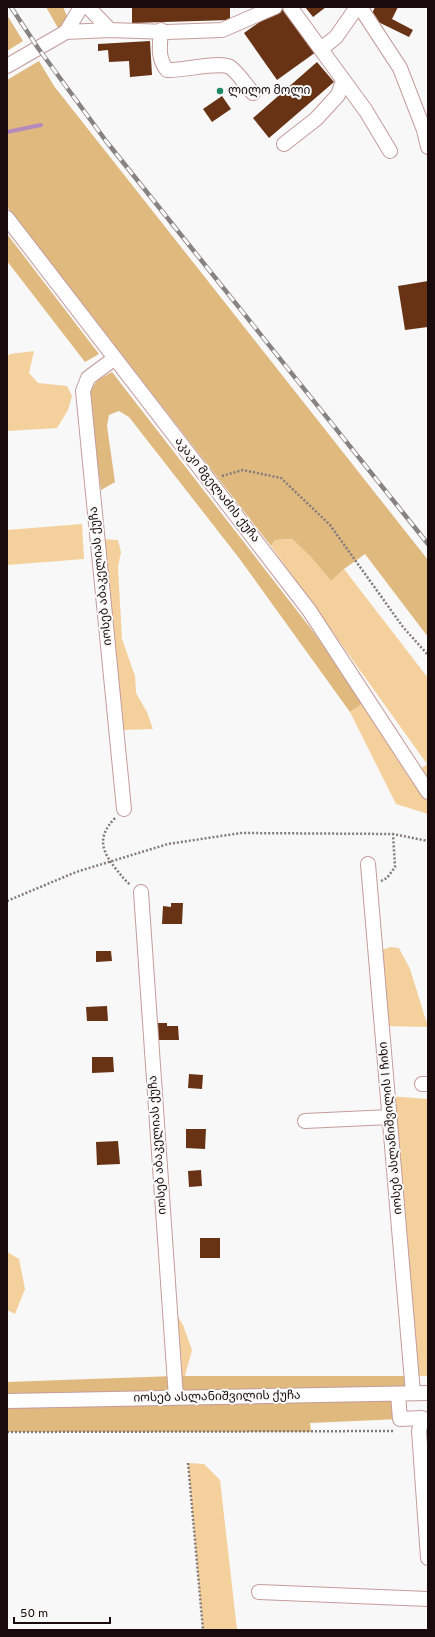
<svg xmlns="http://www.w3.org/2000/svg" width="435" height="1637" viewBox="0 0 435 1637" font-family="Overpass,'Noto Sans Georgian',sans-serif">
<rect width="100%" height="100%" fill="#f8f8f8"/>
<path fill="#f3d09c" d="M34,351l-5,22 9,10 29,3 5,10 -4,14 -11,18 -50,3v-74l3,-3z
M82,524l2,35 -77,6v-35z
M103,539l15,1 3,12 -3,15 4,72 13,37 1,17 11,19 6,17 -31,1z
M292,539l18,17 21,25 13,-12 84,109v136l-32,-10 -46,-92 13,-9 46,75 18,-14 -156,-218 4,-6z
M390,947l9,1 11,21 18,58 -46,-1 -6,-74z
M388,1096l40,3v277h-16z
M7,1252l12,7 6,30 -10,25 -8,-4z
M169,1302l14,23 9,25 -7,26h-11z
M188,1463l16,1 16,16 17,150h-34z"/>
<path fill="#e0b97f" d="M46,7h17l6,14 -11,7z
M7,15l16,26 -16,10z
M39,61l15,25 374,474v77l-63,-83 -21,15 -13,12 -21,-25 -18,-17 -17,1 -4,6 -262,-336 -2,-4v-126z
M7,234l92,120 -14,8 -78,-101z
M112,372l203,262 48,69 -13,9 -111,-154 -110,-141 -10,-6 -10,4 -2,11 8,56 -14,8 -11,-82v-18l8,-10z
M174,1376h238l1,17 -15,1 2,25 -90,4 1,9h-304v-50z"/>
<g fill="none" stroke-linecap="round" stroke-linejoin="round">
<path stroke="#b48abd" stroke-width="4" d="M7,132l34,-7"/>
</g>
<path fill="#683314" d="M132,7h98v13l-98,3z
M281,7h3l32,45 -39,28 -33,-47z
M305,7h21l-13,10z
M375,7h23l-6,12 21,11 -4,7 -39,-19z
M150,41l2,34 -22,2 -1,-16 -20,1 -1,-12 -10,1v-7z
M317,62l17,20 -65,56 -16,-20z
M222,96l9,13 -19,13 -9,-13z
M428,281v46l-23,3 -7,-44z
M171,903h12l-1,21h-20l1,-18 8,1z
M96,951h15l1,10 -16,1z
M107,1006l1,15h-21l-1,-14z
M156,1023h11v3h11l1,14h-22z
M92,1057h21l1,15 -22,1z
M189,1074l14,1 -1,14 -14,-1z
M186,1129h20l-1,20 -19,-1z
M118,1141l2,23 -23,1 -1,-23z
M201,1170l1,16 -13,1 -1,-16z
M200,1238h20v20h-20z"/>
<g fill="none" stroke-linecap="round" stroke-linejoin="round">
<g stroke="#c49c9b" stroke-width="16">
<path id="minor" d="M88,7l22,23
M290,7l76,104 24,40
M360,7l40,61 24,62 4,17
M161,30c-1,15 -4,28 6,40 16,1 51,-9 63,-3 7,4 17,20 23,26
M66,32l15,-25
M321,49l15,-12 21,-30
M7,66l59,-34 44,-2 57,2 55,-2 53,-23
M284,144l32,-25 22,-24 5,-14
M7,218l302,392 119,182
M115,358l-27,20 -5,13 41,418
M368,864l45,529
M141,892l35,506
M422,1084h6
M305,1121l85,-4
M398,1394l2,25 22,-1 -3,13 9,127
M7,1401l421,-8
M259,1592l169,7"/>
</g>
<path stroke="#837b7b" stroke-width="2.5" stroke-dasharray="2 2" stroke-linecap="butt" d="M222,476l21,-6 38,8 49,47 73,102 25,28
M115,818c-18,19 -14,32 1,51 5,6 9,12 15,16
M381,881l6,-3 8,-11 -2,-33
M7,901l69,-29 92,-28 73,-11 152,1 35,7
M7,1432l387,-1
M188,1463l15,167"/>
<use href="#minor" stroke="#fff" stroke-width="14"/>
<g stroke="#898282" stroke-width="4.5">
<path id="rail" d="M11,7l27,41 68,93 322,403"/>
</g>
<use href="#rail" stroke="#f8f8f8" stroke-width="3" stroke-dasharray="9" stroke-linecap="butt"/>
</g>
<circle fill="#1e8865" stroke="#f8f8f8" stroke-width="1.5" cx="220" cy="91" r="4"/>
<g text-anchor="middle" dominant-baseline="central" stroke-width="4" stroke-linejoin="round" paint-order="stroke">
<g font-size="12" fill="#190b0b" stroke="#f8f8f8" text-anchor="start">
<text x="228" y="91">ლილო მოლი</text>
</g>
<g font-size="12" fill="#190b0b" stroke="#f8f8f8">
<text transform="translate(217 490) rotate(52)">აკაკი მგელაძის ქუჩა</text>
<text transform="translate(101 576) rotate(-96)">იოსებ აბაკელიას ქუჩა</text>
<text transform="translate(391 1128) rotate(-95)">იოსებ ასლანიშვილის I ჩიხი</text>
<text transform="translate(158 1145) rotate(-94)">იოსებ აბაკელიას ქუჩა</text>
<text transform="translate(217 1397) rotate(-1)">იოსებ ასლანიშვილის ქუჩა</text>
</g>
</g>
<rect width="435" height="1637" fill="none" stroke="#190b0b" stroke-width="16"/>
<path d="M14 1617v6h96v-6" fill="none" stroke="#190b0b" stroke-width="2"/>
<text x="20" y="1617" font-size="12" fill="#190b0b" stroke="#f8f8f8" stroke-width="3" paint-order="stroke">50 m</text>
</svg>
